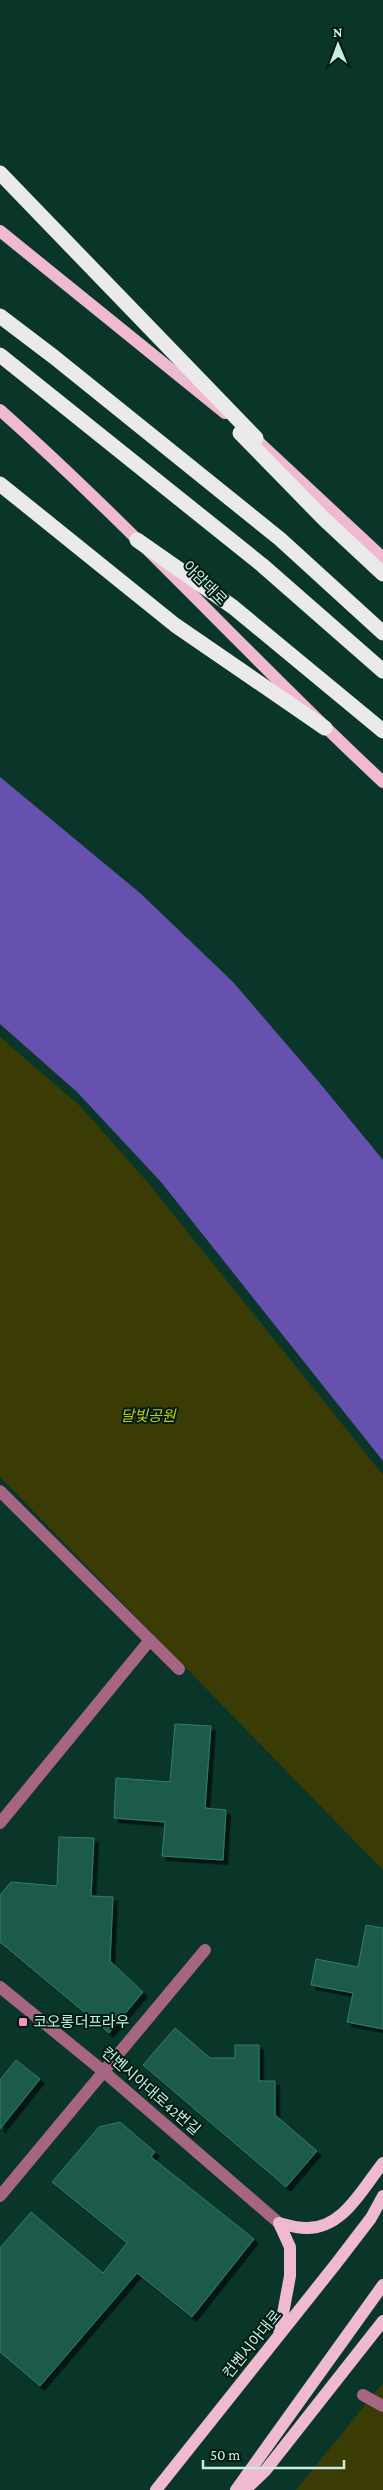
<svg xmlns="http://www.w3.org/2000/svg" width="383" height="2490" viewBox="0 0 383 2490" font-family="'Crimson Pro','Noto Sans KR',serif">
<defs>
<filter id="shadow"><feDropShadow dx="4.5" dy="4.5" stdDeviation="0" flood-color="#0009"/></filter>
</defs>
<rect width="100%" height="100%" fill="#0a362a"/>
<path fill="#3b3c05" d="M0,1037l80,69 69,78 234,291v395l-383,-393z
M383,2383v107h-87z"/>
<path fill="#6751af" d="M0,777l140,116 93,89 85,99 65,79v301l-222,-279 -84,-90 -77,-68z"/>
<path fill="#1d5a49" stroke="#2f7f68" filter="url(#shadow)" d="M175,1724l36,2 -6,82 21,2 -3,50 -61,-4 3,-34 -51,-4 2,-40 54,4z
M59,1837l35,1 -3,58 22,1 -3,64 33,31 -34,41 -109,-91v-47l11,-13 46,4z
M366,1925l17,3v101l-36,-7 6,-29 -42,-8 5,-26 42,8z
M175,2028l35,30h25v-13h24v36h16v34l42,36 -31,36 -143,-122z
M16,2060l24,19 -40,50v-49z
M120,2122l35,30 -4,5 103,82 -62,78 -55,-44 -97,113 -40,-34v-104l31,-36 72,61 24,-30 -75,-61 47,-55z"/>
<g fill="none" stroke-linecap="round" stroke-linejoin="round">
<path stroke="#a56583" stroke-width="12" d="M0,1491l179,178
M0,1823l150,-183
M0,1987l103,84 176,152
M0,2196l205,-246
M363,2395l20,11"/>
<path stroke="#efb9d0" stroke-width="12" d="M0,231l225,182
M0,410c133,118 253,251 383,372
M248,432l135,126
M279,2223c8,2 18,5 27,5 37,1 56,-39 77,-65
M279,2223l11,24v29l-11,59
M156,2490l179,-225 36,-47 12,-22
M236,2490l147,-205
M245,2490l20,-19 118,-150"/>
<path stroke="#eaeaea" stroke-width="15" d="M0,173l256,265
M0,316l54,41 226,182 103,94
M0,355l262,210 121,106
M240,433l84,86 59,55
M0,484l175,141 150,103
M137,540l96,67 150,124"/>
</g>
<rect fill="#fc8fc3" stroke="#001c13" stroke-width="2" x="18" y="2017" width="10" height="10" rx="2.5"/>
<g text-anchor="middle" dominant-baseline="central" stroke-width="4" stroke-linejoin="round" paint-order="stroke">
<g font-size="15" fill="#c8eee0" stroke="#001c13">
<text transform="translate(205 583) rotate(45)">아암대로</text>
<text transform="translate(151 2091) rotate(41)">컨벤시아대로42번길</text>
<text transform="translate(252 2344) rotate(-51)">컨벤시아대로</text>
</g>
<g font-size="15" font-style="italic" fill="#c6ca14" stroke="#001c13">
<text x="148" y="1416">달빛공원</text>
</g>
<g font-size="15" fill="#c8eee0" stroke="#001c13" text-anchor="start">
<text x="33" y="2022">코오롱더프라우</text>
</g>
</g>
<g transform="translate(338 45) rotate(359)" stroke="#001c13" stroke-width="4" paint-order="stroke">
<path d="M0-4L9 19L0 12L-9 19Z" fill="#c8eee0"/>
<text y="-8" font-size="14" font-weight="bold" text-anchor="middle" fill="#c8eee0">N</text>
</g>
<path d="M203 2460v8h141v-8" fill="none" stroke="#c8eee0" stroke-width="2.5"/>
<text x="210" y="2460" font-size="15" fill="#c8eee0" stroke="#001c13" stroke-width="4" paint-order="stroke">50 m</text>
</svg>
